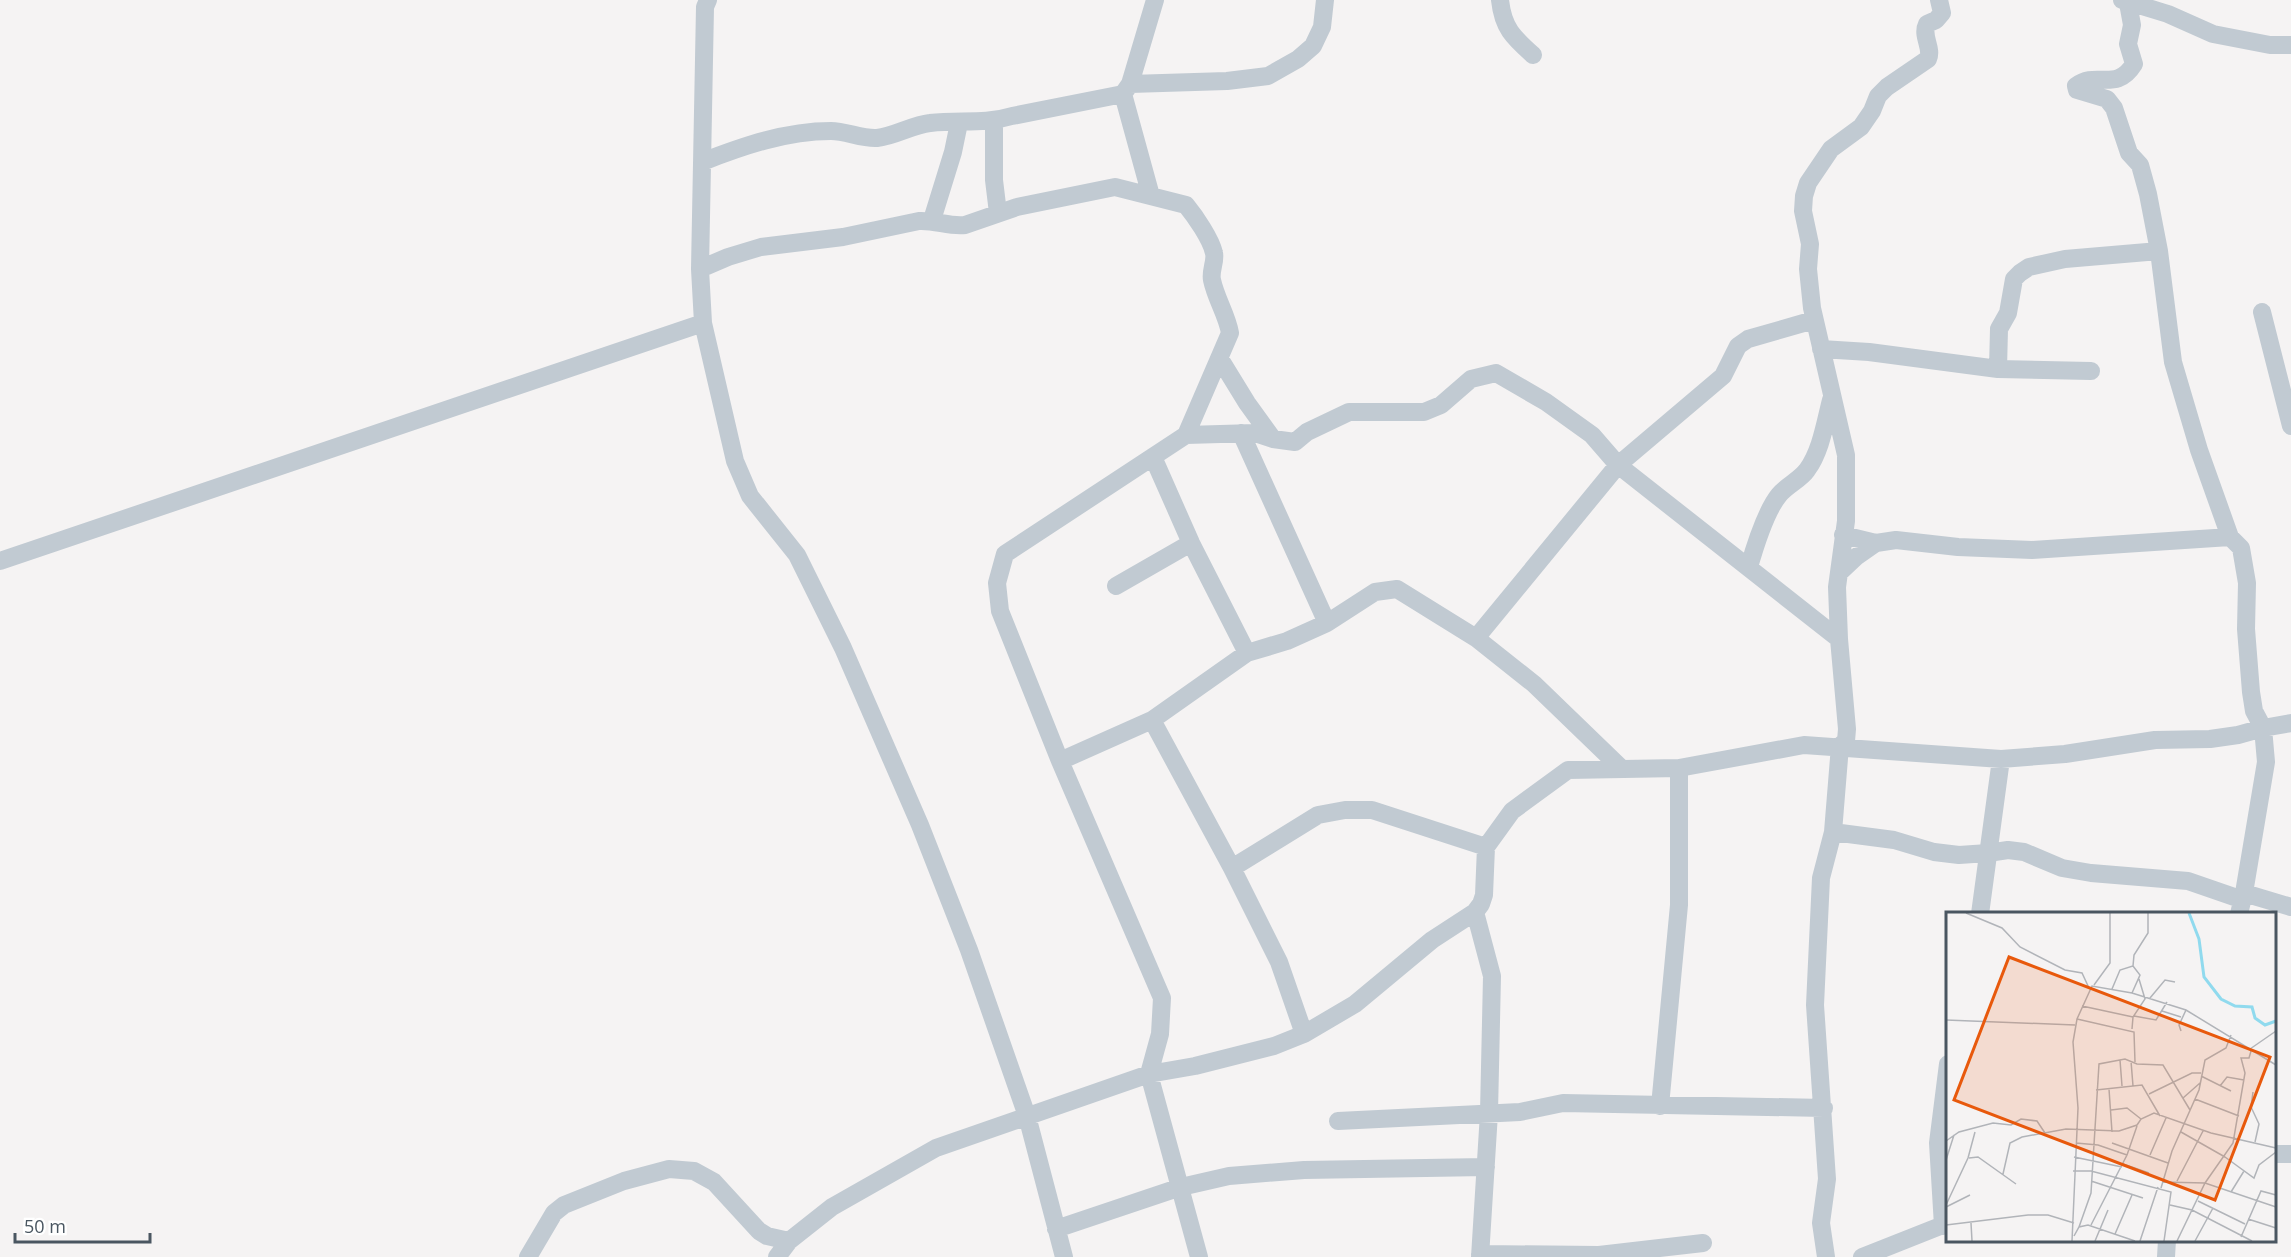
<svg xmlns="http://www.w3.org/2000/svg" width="2291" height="1257" viewBox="0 0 2291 1257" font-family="'Open Sans',sans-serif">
<rect width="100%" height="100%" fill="#f5f3f3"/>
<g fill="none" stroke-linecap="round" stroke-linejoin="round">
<path stroke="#c1cad2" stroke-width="18" d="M708,0l-3,7 -5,262 3,54 32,138 15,35 47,59 46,93 77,177 49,125 58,166 37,141
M1500,0c3,28 13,37 33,55
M2122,0l46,14 45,20 57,11h21
M2128,3l4,22 -4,19 6,20c-18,29 -37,6 -58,22l1,4 30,9 7,9 15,45 11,12 8,29 11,57 14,111 26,88 31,87 11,11 6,35 -1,46 5,63 3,19 9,17 3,34 -22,131 -5,21
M1130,84l97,-3 41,-5 30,-17 15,-13 9,-19 3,-27
M994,122v58l4,33
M702,162c41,-16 84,-31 129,-31 15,0 31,8 46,7 18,-2 35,-13 53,-15 29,-4 52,2 82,-7l111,-22
M1151,196l-28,-102 7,-10 25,-84
M932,220l21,-68 6,-29
M700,269l28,-12 33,-10 82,-10 76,-16c16,-1 31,6 46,4l52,-18 98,-20 71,18c9,11 25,34 28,48 2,8 -4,18 -2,27 4,19 15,35 18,53l-44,102
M2262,312l29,114
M1821,349l48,3 129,17 93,2
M1220,359l27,44 26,36
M1998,369l1,-40 9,-16 6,-34 6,-6 9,-6 36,-8 94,-8
M1241,433l86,190
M1153,457l38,86 56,110
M1843,535l33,8 20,-3 62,7 74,3 198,-13
M0,561l703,-238
M1749,567c6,-21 17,-56 30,-72 8,-10 21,-15 28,-25 14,-19 18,-47 24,-70
M1839,573l17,-16 20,-14
M1116,586l75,-43
M1476,638l142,-173 105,-89 15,-30 10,-7 66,-19
M1152,720l80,148 47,94 25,72
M1060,761l92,-41 95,-67 40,-12 40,-18 48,-31 22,-3 79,49 58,46 88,85
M1833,832l61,8 40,12 25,3 29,-2 20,-3 16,2 38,16 29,5 97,8 55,19
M1232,868l86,-53 27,-5h27l114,37
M2244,893l47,14
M1475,912l17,64 -3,137 -9,144
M1980,914l21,-155
M1660,1106l19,-201v-137
M1338,1121l182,-9 43,-9 261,5
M2274,1154h17
M1943,1226l-5,-83 10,-79
M1056,1229l125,-42 48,-11 75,-6 182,-3
M1480,1254l119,1 104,-12
M528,1257l26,-44 10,-8 60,-24 45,-12 25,2 20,11 45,49 8,5 22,5
M777,1257l12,-16 43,-34 104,-59 213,-74 46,-8 79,-20 30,-12 51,-30 77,-64 43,-28 6,-8 3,-9 2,-48 26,-36 56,-41 111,-2 125,-23 197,14 64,-5 90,-14 55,-1 28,-4 25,-7 28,-5
M1199,1257l-50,-183 11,-40 2,-36 -102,-237 -60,-150 -3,-28 8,-29 181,-119 69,-2 18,6 22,3 12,-10 42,-20h75l17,-7 30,-26 25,-6 50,29 46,33 26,30 221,174
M1826,1257l-5,-34 6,-44 -12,-174 6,-127 12,-46 7,-86 6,-5 1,-12 -8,-90 -2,-52 9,-66v-66l-34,-147 -4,-39 2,-25 -7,-33 1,-15 4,-13 23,-34 30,-22 11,-16 6,-15 9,-9 41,-28c5,-11 -7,-23 -1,-35l9,-4 6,-7 -3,-13
M1862,1257l86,-34
M2166,1257l1,-17"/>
</g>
<g transform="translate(1946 912)">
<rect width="330" height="330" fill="#f5f3f3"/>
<path fill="none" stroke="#90daee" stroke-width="3" d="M243,1l10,26 5,38 17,22 14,7 17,1 3,11 10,7 11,-4"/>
<path fill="none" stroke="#b1b4b9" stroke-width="1.5" d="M20,1l36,15 18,19 45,23 17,3 7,15M148,73l16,-22v-50M166,77l8,-19 13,-4 1,-11 14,-22v-20M186,81l8,-18 -7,-9M204,86l15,-18 10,2M136,94l51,11M216,99l19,6M188,104l22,4 11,-18M131,107l57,13 1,30M0,108l129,5M186,117l1,-12 12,-18 -6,-20M235,119l-2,-6 7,-15M304,137l26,-18M174,148l2,26M185,149l2,25M255,164l30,15M274,174l7,-9 17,3M163,177l3,43M150,178l46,-5 18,31M307,180l-2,15 8,17 -4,18M203,182l43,-21h9M237,186l17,-15M249,187l44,17M165,198l16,-2 14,11M235,220l44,25M0,229l13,-9 34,-9 18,2 10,-6 16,2 8,12M130,231l22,2 29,10M166,231l56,20M204,243l16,-37M128,245l48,10M279,245l29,21 5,-13 17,-13M23,246l9,-1 38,27M0,248l8,-25M177,252l26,9M127,259h18l80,21 -7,49M57,262l7,-31 12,-6 44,-8 53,2 18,-6 4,-6 13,-6 57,20 65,15M145,269l52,17M231,269l26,-50M216,270l43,1 71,24M215,276l11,-37 27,-61 6,-30 21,-12 5,-13M285,280l13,-21M252,289l47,23M0,293l22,-47 7,-26M224,293l22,5 60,31M0,295l24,-12M302,307l28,9M25,311l1,18M0,313l82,-10h20l26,8M145,313l36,-70 10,-29M133,315l12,-34 8,-129 26,-5 12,5 26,1 27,45M169,322l17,-39M128,324l5,-9 9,-2 47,16M295,325l20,-46 15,4M126,329l6,-133 -5,-66 4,-23 15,-33 40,7 54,17 90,55M149,329l13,-31M194,329l18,-54M231,329l28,-58 28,-40 12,-70 -4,-15h8l2,-7M249,329l18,-33"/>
<path fill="#e8590c" fill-opacity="0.15" stroke="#e8590c" stroke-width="3" d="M63,45l261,100 -55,143 -261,-100z"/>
<rect width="330" height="330" fill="none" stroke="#4a5661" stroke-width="3"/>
</g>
<path d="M15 1233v9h135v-9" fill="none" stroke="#4a5661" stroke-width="3"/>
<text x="24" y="1233" font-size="18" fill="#4a5661" stroke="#ffffff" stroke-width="4.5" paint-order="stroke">50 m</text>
</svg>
